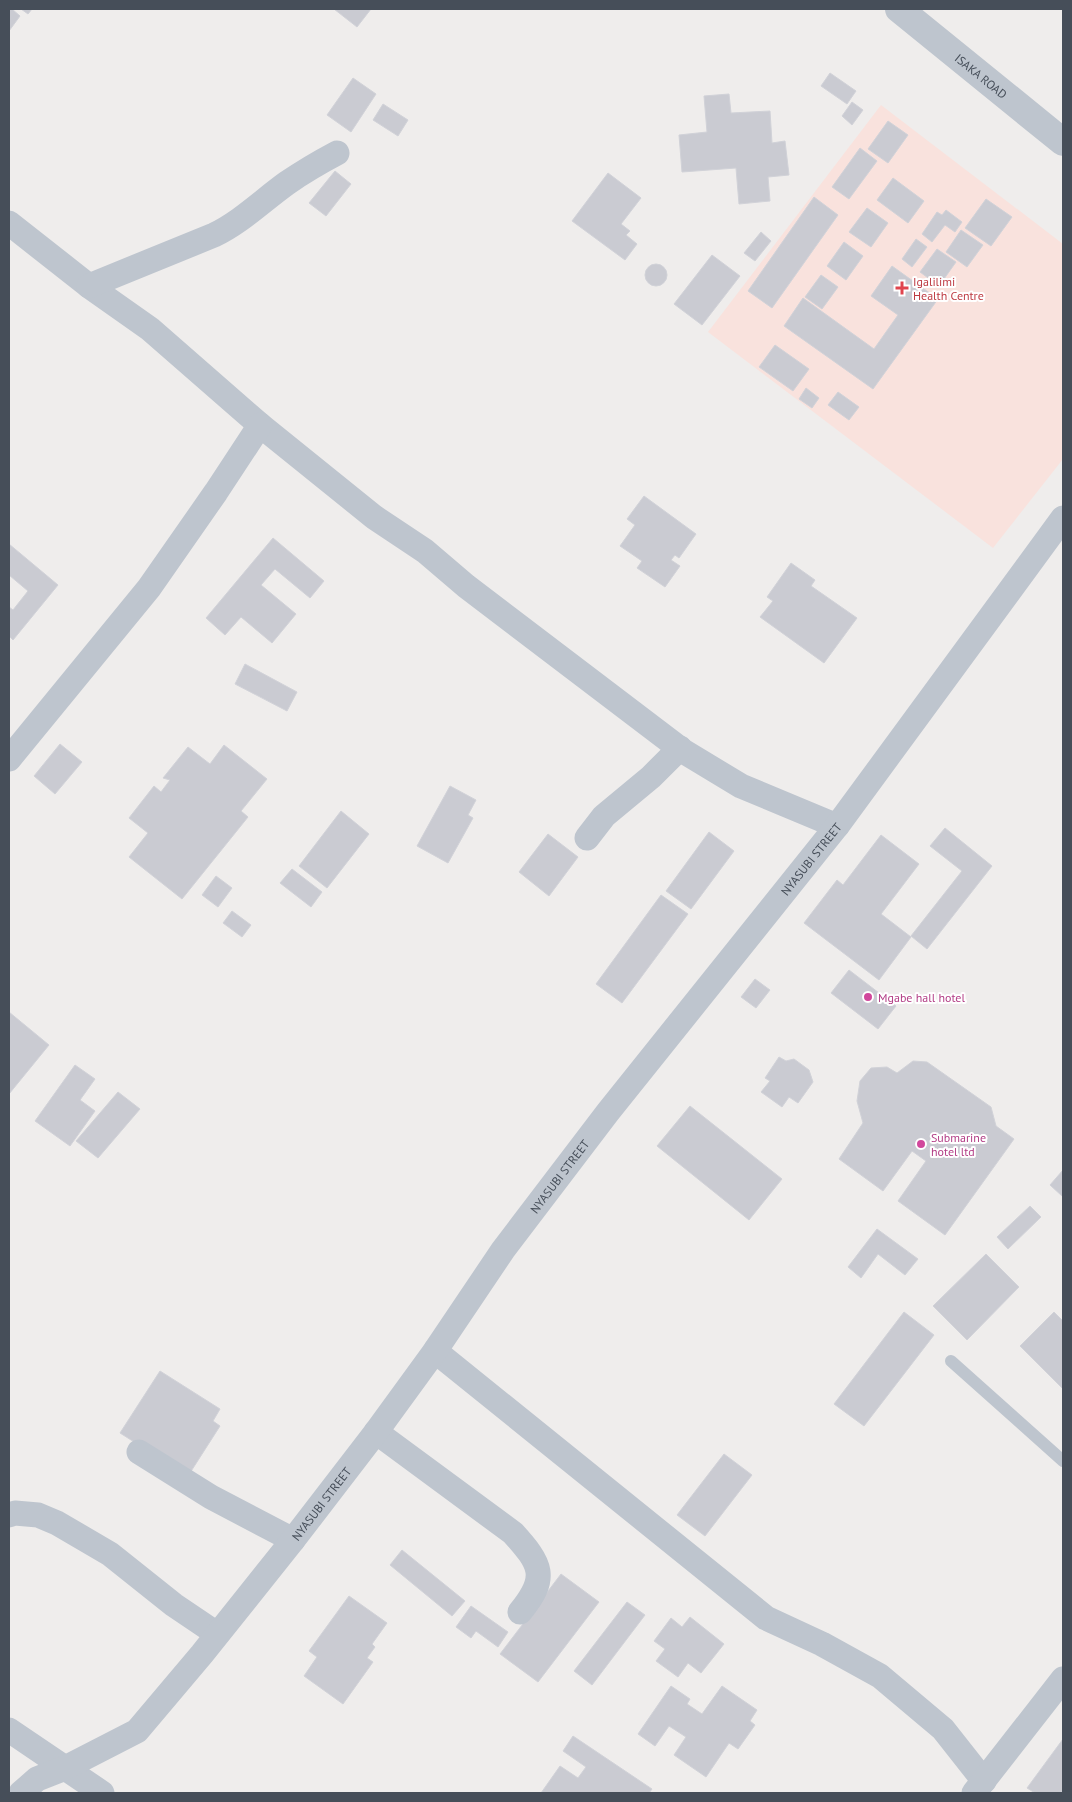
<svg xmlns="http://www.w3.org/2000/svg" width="1072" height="1802" viewBox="0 0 1072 1802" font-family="'PT Sans',sans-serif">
<rect width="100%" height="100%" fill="#efedec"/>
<path fill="#f9e2dd" d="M881,105l182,139v215l-70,89 -285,-216z"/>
<path fill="#cacbd2" stroke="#d1d2d8" d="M9,9h3l8,7 -11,15z
M21,9h11l-4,5z
M334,9h37l-14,18z
M830,73l26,18 -9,13 -26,-18z
M353,78l23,16 -25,38 -24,-17z
M729,94l2,19 39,-2 2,32 13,-2 4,34 -21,2 2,24 -31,3 -3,-36 -54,4 -3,-37 28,-3 -3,-36z
M852,102l11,8 -11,15 -10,-9z
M383,104l25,16 -10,16 -25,-16z
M888,121l20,14 -20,28 -20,-14z
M860,148l17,13 -28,38 -17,-12z
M335,171l16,13 -25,32 -17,-13z
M608,173l33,25 -20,26 9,7 -4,4 11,9 -12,16 -53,-39z
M893,178l31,23 -16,22 -31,-23z
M814,197l24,18 -66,93 -24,-17z
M986,199l26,18 -21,29 -26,-18z
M867,208l21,15 -17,24 -22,-15z
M946,210l16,12 -7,10 -10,-7 -13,17 -10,-8 15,-22 5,3z
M961,230l22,15 -16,22 -21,-15z
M761,232l10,9 -16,20 -11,-8z
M916,239l11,8 -15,20 -10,-8z
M844,242l19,14 -17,24 -19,-14z
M937,249l19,13 -17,24 -19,-14z
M712,255l28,21 -38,49 -28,-21z
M645 275a11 11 0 1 1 22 0a11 11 0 1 1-22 0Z
M892,266l46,33 -65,90 -89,-63 19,-28 71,51 24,-34 -27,-19z
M821,275l17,12 -16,22 -17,-12z
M775,345l34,24 -16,22 -34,-24z
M806,388l13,10 -7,10 -13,-9z
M838,392l21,15 -10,13 -21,-15z
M644,496l52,38 -17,24 -4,-3 -4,5 9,6 -15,21 -28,-19 5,-7 -22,-15 15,-21 -8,-6z
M273,538l51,43 -14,17 -35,-29 -14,16 35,29 -24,29 -31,-26 -16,18 -19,-17z
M9,544l49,41 -45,55 -4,-4v-29l4,3 15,-19 -19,-16z
M791,563l24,17 -4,6 46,32 -33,45 -64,-46 13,-16 -6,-4z
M245,664l52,28 -10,19 -52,-27z
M60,744l22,18 -27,32 -21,-18z
M224,745l43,34 -26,32 7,6 -66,82 -53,-42 19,-24 -19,-15 25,-32 7,6 9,-12 -7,-2 25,-31 22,17z
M450,786l26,14 -8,15 5,3 -25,45 -31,-17z
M341,811l28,23 -42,54 -28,-22z
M945,828l47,38 -65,83 -16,-13 51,-65 -32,-25z
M709,832l25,19 -43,58 -25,-18z
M548,834l30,23 -29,39 -30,-24z
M881,835l38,29 -38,50 30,23 -32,43 -75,-57 33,-43 6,5z
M292,869l30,23 -11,15 -31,-24z
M216,876l16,12 -14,19 -16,-12z
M661,895l27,19 -66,89 -26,-19z
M232,911l19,14 -9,12 -19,-14z
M849,970l47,36 -18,23 -47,-36z
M755,979l15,11 -14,18 -15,-11z
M9,1012l40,33 -40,49z
M779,1057l7,4 8,-2 15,11 4,12 -15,21 -9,-6 -7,10 -21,-15 9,-11 -5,-3z
M913,1061l14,1 64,45 5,19 18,13 -69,96 -47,-34 28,-40 -14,-10 -29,40 -44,-32 24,-36 -6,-22 3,-20 11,-13 16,-1 10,6z
M75,1065l20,14 -15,21 15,11 -25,35 -35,-25z
M118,1092l22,17 -42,49 -22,-17z
M690,1106l92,73 -33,41 -92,-74z
M1063,1170v24l-1,2 -12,-11z
M1030,1206l11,11 -33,32 -11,-12z
M877,1229l41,30 -13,16 -27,-21 -17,24 -13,-11z
M986,1254l33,33 -52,53 -34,-34z
M904,1312l30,23 -70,91 -30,-22z
M1054,1312l9,9v68l-43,-43z
M160,1371l60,38 -7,12 7,5 -32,50 -68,-43z
M724,1454l28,21 -47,61 -28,-21z
M402,1550l63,51 -13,15 -62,-51z
M561,1574l38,28 -61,80 -38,-28z
M349,1596l38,27 -15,21 3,3 -8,11 6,4 -30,42 -39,-28 13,-19 -8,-6z
M627,1602l18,13 -53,70 -18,-14z
M471,1606l37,26 -10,15 -22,-16 -5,7 -15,-11z
M690,1617l34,27 -23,29 -13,-10 -10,14 -22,-16 9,-12 -11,-8 17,-23 11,9z
M671,1686l19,13 -3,5 15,10 20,-28 35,24 -7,11 5,4 -17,24 -9,-6 -23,34 -32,-22 12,-18 -17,-11 -14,20 -17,-12z
M573,1736l79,53 -3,4h-108l19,-27 18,12 8,-11 -23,-16z
M1063,1739v54h-28l-8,-5z"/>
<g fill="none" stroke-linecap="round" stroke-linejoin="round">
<path stroke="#bec5ce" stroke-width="12" d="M951,1361l112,100"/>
<g stroke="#bec5ce" stroke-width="25">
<path d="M9,223l80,63 61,43 110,96 114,92 51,34 41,35 217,165 58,35 96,40"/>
<path d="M89,286l125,-51c27,-13 48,-34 73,-52 16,-11 33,-21 50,-30"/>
<path d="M9,759l140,-171 67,-96 44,-67"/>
<path d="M587,838l17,-22 47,-39 29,-29"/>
<path d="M435,1351l331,267 56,26 58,32 63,53 41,52"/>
<path d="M376,1432l137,101c28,31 36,44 7,79"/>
<path d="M139,1452l72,45 82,43"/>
<path d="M9,1515l6,-2 23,2 19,8 53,31 64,51 43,29"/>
<path d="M9,1730l93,63"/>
<path id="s1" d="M21,1793l16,-14 28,-11 72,-37 65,-77 91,-114 83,-108 59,-81 68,-101 105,-138 229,-286 226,-308"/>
<path d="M974,1793l89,-114"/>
</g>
<path stroke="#bec5ce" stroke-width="28" id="s2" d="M899,9l164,133"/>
</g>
<path fill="#e0444e" stroke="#fff" stroke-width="2" d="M899.5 280.5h5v5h5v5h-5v5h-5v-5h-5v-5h5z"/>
<g fill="#d1479c" stroke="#fff" stroke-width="2">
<circle cx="868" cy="997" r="5"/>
<circle cx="921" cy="1144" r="5"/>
</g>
<g text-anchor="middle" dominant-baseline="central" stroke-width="4" stroke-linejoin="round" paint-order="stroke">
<g font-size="12" fill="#464e59" stroke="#fff">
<text stroke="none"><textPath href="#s2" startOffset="106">ISAKA ROAD</textPath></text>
<text stroke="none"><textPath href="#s1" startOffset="1235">NYASUBI STREET</textPath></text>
<text stroke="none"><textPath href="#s1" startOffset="830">NYASUBI STREET</textPath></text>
<text stroke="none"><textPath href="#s1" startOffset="425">NYASUBI STREET</textPath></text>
</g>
<g font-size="12" fill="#be3a42" stroke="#fff" text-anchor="start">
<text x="913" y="281">Igalilimi<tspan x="913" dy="14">Health Centre</tspan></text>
</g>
<g font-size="12" fill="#b23c85" stroke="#fff" text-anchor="start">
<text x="878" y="997">Mgabe hall hotel</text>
<text x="931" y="1137">Submarine<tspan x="931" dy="14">hotel ltd</tspan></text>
</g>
</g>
<rect width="1072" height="1802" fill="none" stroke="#464e59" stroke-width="20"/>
</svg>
